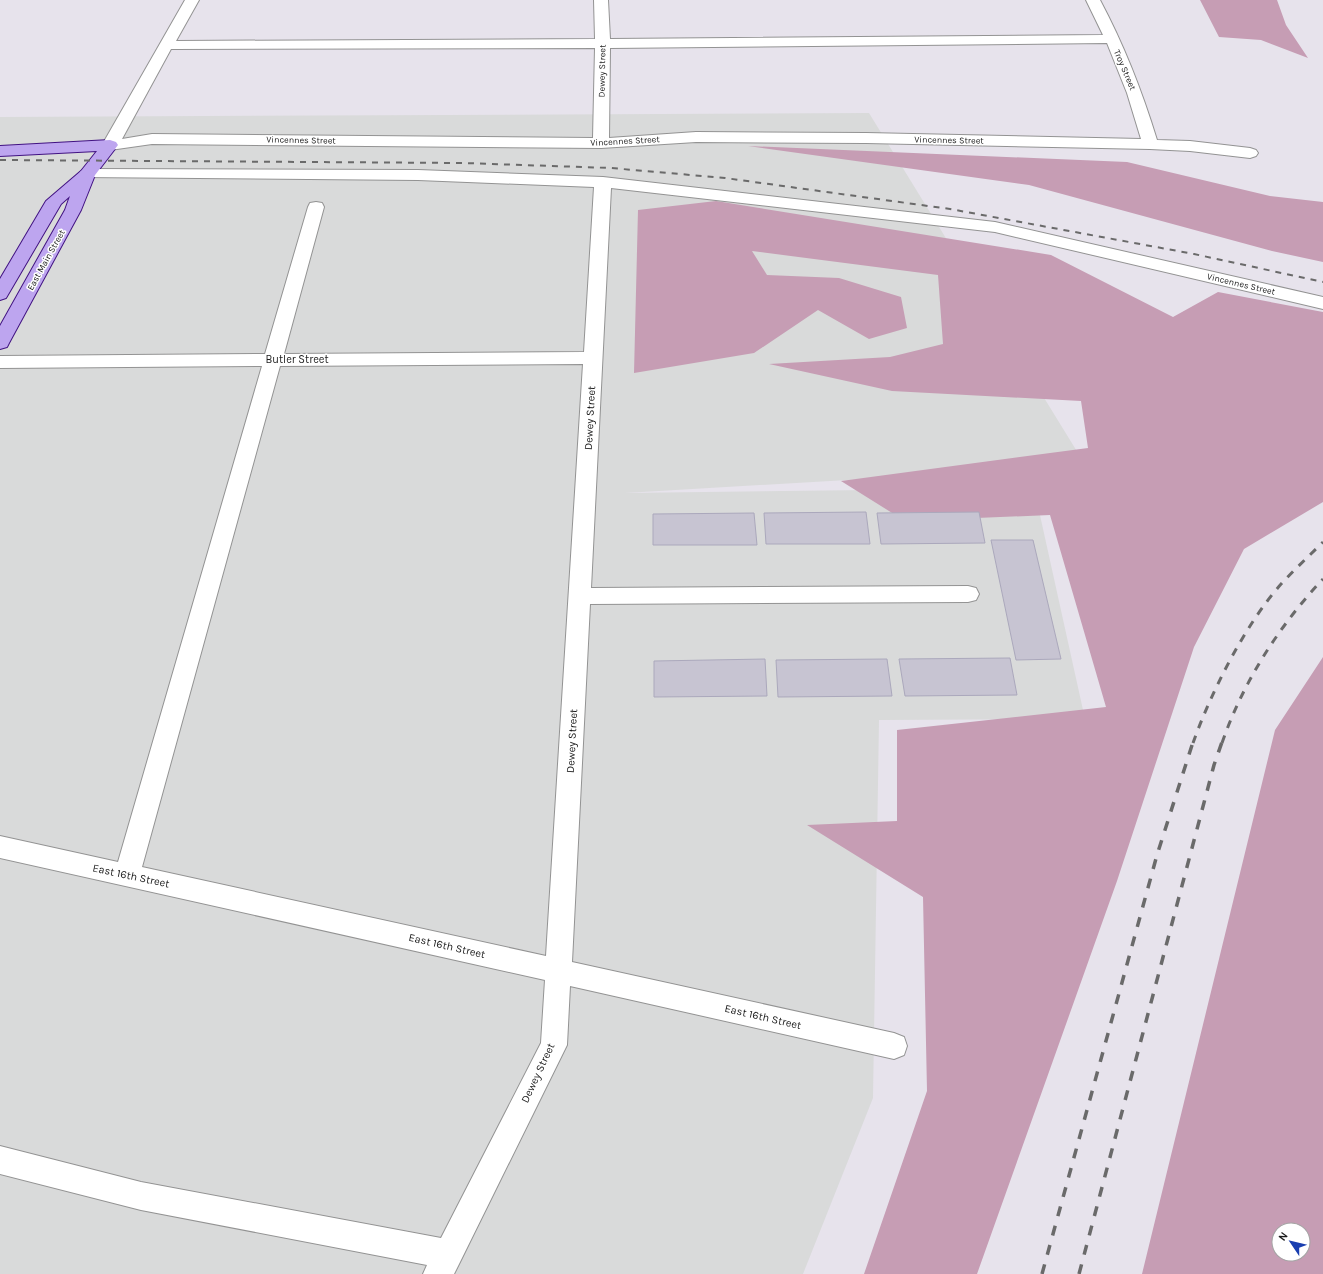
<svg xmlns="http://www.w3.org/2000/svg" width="1323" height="1274" viewBox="0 0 1323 1274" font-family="Karla,sans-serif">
<rect width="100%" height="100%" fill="#e7e3ec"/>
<path fill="#d9dada" d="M869,113l217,353 -461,27 409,-5 51,231 -206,1 -6,378 -70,176h-803v-1157z"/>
<path fill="#c69db4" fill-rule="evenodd" d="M1200,0h77l9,25 22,33 -47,-18 -42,-3z
M748,146l379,16 143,34 53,6v60l-51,-11 -243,-66z
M716,201l335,54 122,62 45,-25 105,20v190l-79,47 -50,98 -77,234 -140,393h-113l63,-183 -4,-194 -116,-72 90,-4v-91l209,-23 -56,-192 -145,6 -64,-40 247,-33 -7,-47 -189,-10 -123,-27 121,-7 53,-13 -5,-69 -186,-24 15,24 72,3 62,19 6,31 -38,11 -51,-29 -64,43 -120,20 4,-163z
M1323,657v617h-181l133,-544zM1279,1230h24v24h-24z"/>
<path fill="#c7c4d2" stroke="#aba8bc" d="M866,512l4,32h-104l-2,-31z
M979,512l6,31 -104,1 -4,-31z
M754,513l3,32h-104v-31z
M991,540h42l28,119 -45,1z
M1010,658l7,37 -112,1 -6,-37z
M765,659l2,37 -113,1v-36z
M887,659l5,37 -114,1 -2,-37z"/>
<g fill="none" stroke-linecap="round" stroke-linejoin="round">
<g stroke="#939393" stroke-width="2">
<path id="minor" d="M185,0h14l-23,41 419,-2 -1,-39h14l2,39 493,-4 -17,-35h14c24,45 42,91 57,140l33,1 60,7 6,2 2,3 -2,3 -6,2 -60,-7 -40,-2 -284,-6 -170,-1 -95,6 -449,-4 -42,6 -6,-2 -2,-3zM1107,43l20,50 14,46 -275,-6 -170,-1 -87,6 1,-90zM595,48l-2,90 -441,-4 -30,5 49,-90z
M87,169l331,1 185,7 392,45 328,75v12l-328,-77 -384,-44 -20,400 377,-2 8,2 3,6 -3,6 -8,2 -378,2 -18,358 322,71 10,4 3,9 -3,9 -10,4 -324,-73 -3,59 -108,219 -5,10h-31l4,-9 -286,-55 -141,-36v-28l141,36 300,56 100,-195 4,-63 -545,-122v-22l118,26 144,-496 -262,2v-12l265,-2 43,-147 2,-4 6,-1 6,1 2,4 -40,147 300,-2 10,-165 -176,-7 -337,-3 -2,-3 2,-3zM583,364l-37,592 -404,-89 138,-501z"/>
</g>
<g stroke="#411282" stroke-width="2">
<path id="major" d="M110,140l6,2 2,3 -23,30 -14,35 -72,133 -2,4 -7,2v-23l65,-116 5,-14 -9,8 -55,94 -6,2v-21l46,-78 35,-30 16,-20 -97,5v-10z"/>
</g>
<use href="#minor" fill="#fff" fill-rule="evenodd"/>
<use href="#major" fill="#bda5ef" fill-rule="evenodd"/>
<path stroke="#6a6a6a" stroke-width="2" stroke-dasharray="6 6" stroke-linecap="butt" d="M0,160l463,3 148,5 114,10 225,31 244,45 129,28"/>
<path stroke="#6a6a6a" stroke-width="3" stroke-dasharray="8 8" stroke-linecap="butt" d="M1193,743c18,-51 53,-120 89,-160 13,-14 27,-27 41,-41
M1222,743c21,-61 57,-117 101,-164"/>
<path stroke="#6a6a6a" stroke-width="3.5" stroke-dasharray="10 10" stroke-linecap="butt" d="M1042,1274l115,-419 36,-113
M1079,1274l135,-509 8,-23"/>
</g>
<g text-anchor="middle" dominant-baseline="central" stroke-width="3" stroke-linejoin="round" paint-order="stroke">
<g font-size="9" fill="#1c1c1c" stroke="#fff">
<text transform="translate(1125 70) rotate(67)">Troy Street</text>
<text transform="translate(602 71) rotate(-89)">Dewey Street</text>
<text transform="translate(301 140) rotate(1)">Vincennes Street</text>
<text transform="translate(949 140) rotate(1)">Vincennes Street</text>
<text transform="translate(625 141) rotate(-3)">Vincennes Street</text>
<text transform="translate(46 260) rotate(-61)">East Main Street</text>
<text transform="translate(1241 284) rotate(13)">Vincennes Street</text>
</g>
<g font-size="11" fill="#1c1c1c" stroke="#fff">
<text x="297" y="359">Butler Street</text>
<text transform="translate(590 418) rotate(-87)">Dewey Street</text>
<text transform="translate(572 741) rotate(-87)">Dewey Street</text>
<text transform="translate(131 876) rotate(12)">East 16th Street</text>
<text transform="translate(447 946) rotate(13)">East 16th Street</text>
<text transform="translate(763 1017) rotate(13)">East 16th Street</text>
<text transform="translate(538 1073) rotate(-65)">Dewey Street</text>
</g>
</g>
<g transform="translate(1291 1242) rotate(305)"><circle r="19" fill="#ffffff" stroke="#a4a4a4"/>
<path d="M0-3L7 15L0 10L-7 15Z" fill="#193eb0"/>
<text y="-6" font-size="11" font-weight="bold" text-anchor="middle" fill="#1c1c1c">N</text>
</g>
</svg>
